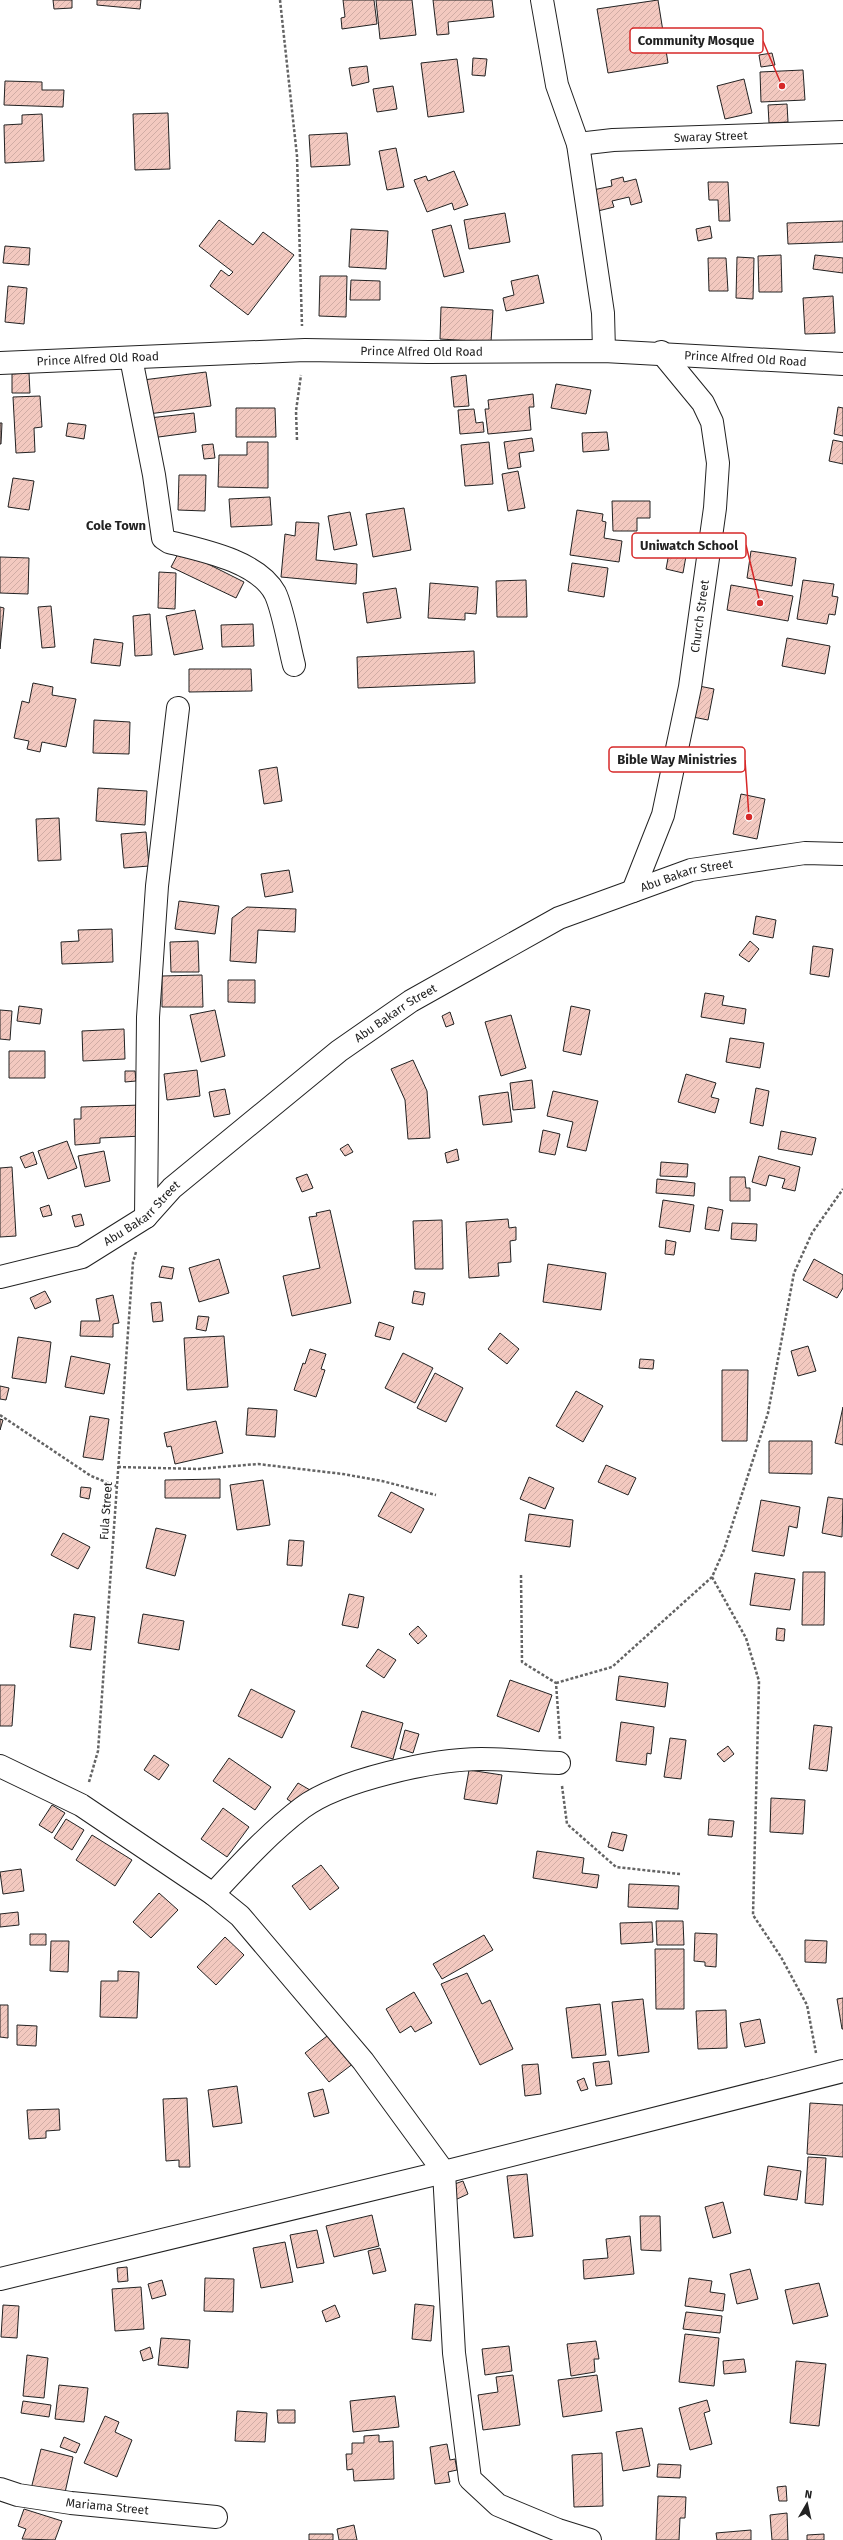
<svg xmlns="http://www.w3.org/2000/svg" width="843" height="2540" viewBox="0 0 843 2540" font-family="'Fira Sans',sans-serif">
<defs>
<pattern id="building-hatch" width="6" height="6" patternUnits="userSpaceOnUse"><rect width="6" height="6" fill="#f3c9c0"/><path d="M-1 1l2-2M0 6l6-6M5 7l2-2" fill="none" stroke="#d0aca5"/></pattern>
</defs>
<rect width="100%" height="100%" fill="#fff"/>
<path fill="url(#building-hatch)" stroke="#222" d="M53,0h19v8l-18,1z
M97,0h44l-1,9 -43,-4z
M343,0h31l3,24 -35,5 -1,-11 4,-1z
M376,0h36l4,35 -36,4z
M433,0h59l2,17 -46,5 1,12 -12,1z
M658,0l10,63 -60,10 -11,-64z
M772,53l3,12 -14,2 -2,-12z
M473,58l14,1 -2,17 -13,-1z
M457,59l7,53 -36,5 -7,-54z
M367,66l2,16 -17,4 -3,-18z
M803,70l2,30 -44,2 -1,-30z
M744,79l8,34 -27,6 -8,-33z
M5,81l37,1v8h22l-1,17 -59,-2z
M393,86l4,23 -20,3 -4,-23z
M787,104l1,18 -19,1 -1,-18z
M168,113l2,56 -35,1 -2,-56z
M42,114l2,47 -39,2 -1,-38 18,-1v-9z
M347,133l3,32 -39,2 -2,-32z
M396,148l8,39 -17,3 -8,-39z
M454,171l14,34 -14,5 -2,-7 -25,9 -13,-32 12,-4 2,5z
M623,177l1,5 12,-3 6,23 -11,3 -2,-8 -17,4 2,6 -16,4 -5,-21 19,-4 -1,-6z
M708,182h20l2,39h-11l-1,-21h-9z
M505,213l5,29 -41,7 -5,-29z
M219,220l34,25 10,-13 31,23 -46,60 -38,-29 11,-16 8,6 4,-4 -34,-26z
M843,221v21l-55,2 -1,-21z
M451,225l13,47 -20,5 -12,-47z
M710,226l2,12 -14,3 -2,-12z
M351,229l37,2 -2,38 -37,-2z
M5,246l25,2 -1,17 -26,-2z
M781,255l1,37h-23l-1,-36z
M815,255l28,3v15l-30,-4z
M737,257l17,1 -1,41 -17,-1z
M708,258h18l2,33h-19z
M538,275l6,28 -38,8 -3,-13 11,-3 -3,-14z
M320,276h27l-1,41 -27,-1z
M351,280l29,1v19h-30z
M8,286l19,2 -3,36 -19,-2z
M833,296l2,37 -30,1 -2,-36z
M441,307l52,3 -2,32 -51,-3z
M206,372l5,34 -63,8 -5,-34z
M29,373l1,20h-18v-19z
M466,375l3,31 -15,1 -3,-30z
M556,384l35,6 -5,24 -35,-6z
M533,394l1,13h-5l2,23 -43,4 -3,-25h4l-1,-9z
M40,396l2,31 -8,1 1,24 -19,1 -3,-56z
M838,407l5,1v28l-9,-2z
M236,408h39l1,29h-40z
M474,409l2,14 7,-1 1,10 -24,2 -2,-24z
M194,413l2,19 -45,6 -2,-20z
M0,423h2l-1,21h-1z
M68,423l18,2 -2,14 -18,-3z
M607,432l2,18 -26,2 -1,-19z
M532,438l2,13 -15,2 2,14 -13,2 -4,-27z
M833,440l10,2v22l-14,-3z
M247,442h21v46l-50,-1 1,-32h28z
M489,442l4,42 -28,2 -4,-41z
M213,444l2,14 -11,1 -2,-14z
M518,471l7,37 -17,3 -6,-37z
M179,475h27l-1,36 -27,-1z
M13,478l21,3 -5,29 -21,-3z
M270,497l2,28 -41,2 -2,-28z
M612,501h38v17h-13v13h-24z
M404,508l7,42 -38,7 -7,-43z
M577,510l26,4 -1,7 4,1 -2,16 18,3 -3,21 -49,-7z
M350,512l7,33 -23,5 -6,-34z
M296,522l23,1 -3,37 41,4 -1,20 -75,-7 4,-43 10,2z
M180,550l64,32 -8,16 -65,-31z
M751,551l45,7 -4,28 -45,-8z
M669,553l17,3 -3,17 -17,-4z
M0,557l29,1 -1,36 -28,-1z
M572,563l36,5 -4,29 -36,-6z
M159,572l17,1 -1,36 -17,-1z
M526,580l1,37h-30l-1,-36z
M803,580l31,4 -2,12 6,1 -3,18 -6,-1 -2,10 -30,-5z
M430,583l48,4 -2,27 -11,-1v7l-37,-2z
M731,585l62,11 -5,25 -61,-11z
M396,588l5,30 -34,5 -4,-30z
M51,606l4,41 -13,1 -4,-41z
M0,607l4,1 -4,41z
M195,610l8,39 -29,6 -8,-39z
M150,614l2,41 -17,1 -2,-40z
M253,624l1,22 -32,1 -1,-22z
M787,638l43,8 -5,28 -43,-8z
M94,639l29,4 -3,23 -29,-3z
M474,651l1,32 -117,5 -1,-31z
M189,669h62l1,22 -63,1z
M33,683l20,4 -1,8 24,4 -10,48 -24,-5 -2,10 -13,-3 2,-8 -15,-3 8,-37 7,2z
M694,685l20,4 -6,31 -20,-4z
M94,720l36,2 -1,32 -36,-1z
M277,767l5,34 -18,3 -5,-34z
M98,788l49,3 -2,34 -49,-4z
M741,794l24,5 -8,40 -24,-5z
M59,818l2,42 -23,1 -2,-42z
M146,832l3,34 -25,2 -3,-34z
M289,870l4,22 -28,5 -4,-23z
M179,901l40,5 -4,28 -40,-5z
M247,907l49,2 -1,23 -37,-2 -2,33 -26,-2 2,-43z
M756,916l20,4 -3,18 -20,-4z
M112,929l1,33 -51,2 -1,-22 18,-1 -1,-11z
M198,941l1,31h-28l-1,-30z
M750,941l9,8 -10,13 -10,-7z
M813,946l20,3 -4,28 -19,-3z
M202,975l1,32h-41v-31z
M228,980h27v23l-27,-1z
M705,993l19,3 -2,9 24,4 -2,15 -43,-7z
M19,1006l23,3 -2,15 -23,-3z
M571,1006l19,4 -9,45 -18,-4z
M0,1010l12,1 -2,29 -10,-1z
M215,1010l10,46 -24,6 -11,-47z
M450,1012l4,12 -8,3 -4,-11z
M511,1015l15,53 -25,8 -16,-54z
M124,1029l1,30 -42,2 -1,-30z
M730,1038l34,5 -4,25 -34,-6z
M9,1051h36v27h-36z
M413,1060l14,31 3,47 -22,1 -3,-39 -14,-31z
M197,1070l3,26 -33,4 -3,-26z
M125,1071h10l1,10 -11,1z
M686,1074l30,9 -5,14 8,2 -4,14 -37,-11z
M532,1080l3,28 -22,2 -3,-27z
M756,1088l13,3 -6,35 -13,-3z
M225,1089l5,25 -16,3 -5,-25z
M553,1091l45,10 -12,50 -19,-4 6,-25 -26,-6z
M508,1092l4,30 -29,3 -4,-29z
M141,1105l1,31 -42,2v5l-25,2 -1,-26h7v-12z
M543,1130l17,4 -5,21 -16,-3z
M781,1131l35,7 -4,17 -34,-6z
M67,1141l10,27 -29,11 -10,-28z
M348,1144l5,8 -8,4 -5,-7z
M457,1149l2,11 -12,3 -2,-10z
M104,1151l6,30 -25,6 -7,-31z
M33,1152l4,12 -12,4 -5,-11z
M759,1156l41,11 -5,24 -13,-3 3,-9 -16,-4 -3,11 -14,-4z
M661,1162l27,2 -1,13 -27,-1z
M12,1167l4,69 -16,1v-69z
M307,1174l6,14 -11,4 -6,-14z
M730,1177h15l1,11h4v13h-20z
M657,1179l38,4 -1,13 -38,-3z
M663,1200l31,5 -4,27 -31,-5z
M49,1205l3,10 -9,2 -3,-9z
M708,1207l15,3 -4,21 -14,-2z
M330,1210l21,93 -59,13 -9,-40 37,-8 -11,-51 8,-1 -1,-3z
M81,1214l3,11 -9,2 -3,-11z
M508,1219l1,9 7,-1v13l-6,1 1,21 -13,1 1,13 -30,2 -3,-56z
M442,1220l1,49h-28l-2,-48z
M732,1223l25,1 -1,17 -25,-2z
M666,1240l10,2 -2,13 -9,-1z
M219,1259l10,34 -30,9 -10,-34z
M814,1259l29,16v13l-6,10 -34,-18z
M548,1264l58,9 -5,37 -58,-8z
M162,1266l12,2 -2,11 -13,-2z
M45,1291l6,11 -16,7 -5,-11z
M414,1291l11,2 -2,12 -11,-2z
M113,1295l6,28 -6,1v13l-33,-1 1,-15h19l-4,-22z
M161,1302l2,19 -10,1 -2,-19z
M198,1316l11,1 -3,14 -10,-2z
M379,1322l15,5 -4,13 -15,-4z
M500,1333l19,16 -12,15 -19,-15z
M224,1336l4,51 -41,3 -3,-52z
M18,1337l33,5 -5,41 -34,-5z
M808,1346l8,25 -18,5 -7,-25z
M310,1349l16,5 -5,15 4,1 -9,27 -22,-7 9,-27 2,1z
M403,1353l30,15 -18,35 -30,-15z
M71,1356l39,8 -6,30 -39,-7z
M640,1359l14,1 -1,9 -14,-1z
M722,1370h26l-1,71h-25z
M435,1373l28,15 -17,34 -29,-14z
M0,1386l9,2 -3,12 -6,-1z
M576,1391l27,15 -20,36 -27,-16z
M843,1407v38l-8,-2z
M248,1408l29,2 -2,27 -29,-2z
M90,1416l19,3 -6,41 -20,-3z
M0,1419l3,1 -3,10z
M216,1421l7,32 -48,11 -4,-18 -4,1 -3,-14z
M769,1441h43v33l-43,-1z
M606,1465l30,13 -8,17 -30,-13z
M529,1477l25,11 -9,21 -25,-10z
M220,1479v19h-55v-18z
M263,1480l7,45 -33,5 -7,-45z
M81,1487l10,1 -2,11 -9,-2z
M391,1492l33,17 -13,24 -33,-17z
M828,1497l15,2 -1,38 -20,-4z
M761,1500l39,7 -3,21 -8,-2 -5,30 -32,-5z
M529,1514l44,6 -3,27 -45,-6z
M156,1528l30,7 -11,41 -29,-8z
M63,1533l27,14 -12,22 -27,-14z
M289,1540l15,1 -2,25 -15,-1z
M803,1572h22l-1,53h-22z
M755,1573l40,6 -5,31 -40,-5z
M349,1594l15,3 -6,31 -16,-3z
M74,1614l21,3 -4,33 -21,-3z
M143,1614l41,7 -5,29 -41,-7z
M418,1626l9,10 -9,8 -9,-10z
M777,1628l8,1 -1,12 -8,-1z
M378,1649l18,11 -12,18 -18,-12z
M619,1676l49,7 -3,24 -49,-7z
M510,1680l42,15 -13,37 -42,-16z
M0,1685h15l-3,41h-12z
M251,1689l44,22 -13,27 -44,-22z
M362,1711l41,12 -10,36 -42,-12z
M621,1722l33,5 -3,27 -4,-1 -1,12 -30,-4z
M814,1725l18,2 -5,44 -18,-2z
M405,1730l14,4 -6,19 -13,-4z
M670,1738l16,2 -5,39 -17,-2z
M728,1746l6,8 -10,8 -7,-8z
M154,1755l15,10 -10,15 -15,-10z
M229,1758l42,29 -16,23 -42,-29z
M469,1770l33,5 -5,29 -33,-5z
M298,1783l12,7 -11,17 -12,-8z
M771,1798l34,2 -2,34 -33,-2z
M52,1805l13,8 -13,20 -13,-8z
M223,1808l26,19 -22,30 -26,-18z
M66,1819l18,11 -12,20 -18,-12z
M709,1819l25,2 -2,16 -24,-2z
M612,1832l15,3 -4,16 -15,-4z
M92,1835l40,25 -17,26 -39,-26z
M537,1851l47,7 -2,15 17,2 -2,13 -64,-10z
M321,1865l18,23 -29,22 -18,-24z
M21,1869l3,22 -21,3 -3,-22z
M629,1884l50,2 -1,23 -50,-2z
M159,1893l19,17 -27,28 -18,-16z
M18,1912l1,13 -19,2v-13z
M656,1921h27l1,24h-27z
M652,1922l1,20 -32,2 -1,-21z
M695,1933l22,1 -1,33 -11,-1v-4l-11,-1z
M30,1934h16v11h-16z
M484,1935l9,15 -51,29 -9,-15z
M225,1937l19,18 -28,30 -19,-18z
M805,1940l22,1 -1,22 -21,-1z
M51,1941h18l-1,31 -18,-1z
M655,1949h29v60h-28z
M118,1971l21,1 -2,46 -37,-1 1,-36h17z
M467,1973l15,31 8,-4 23,49 -33,16 -39,-81z
M414,1992l18,31 -17,9 -4,-6 -11,7 -14,-24z
M843,1998v31h-1l-5,-30z
M643,1999l6,53 -31,4 -6,-54z
M600,2004l6,51 -34,3 -6,-50z
M0,2005h8v33l-8,-1z
M726,2010l1,38 -29,1 -2,-38z
M760,2019l5,24 -20,4 -5,-24z
M17,2025l20,1 -1,20 -19,-1z
M331,2033l23,30 -25,19 -24,-29z
M609,2061l3,23 -16,2 -3,-23z
M538,2064l3,30 -16,2 -3,-31z
M584,2078l4,11 -7,2 -4,-10z
M237,2086l5,37 -29,4 -5,-37z
M323,2089l6,24 -15,4 -6,-24z
M187,2098l3,69h-11v-7l-13,1 -3,-62z
M810,2103l33,2v52l-36,-3z
M59,2109l1,21 -14,1v7l-17,1 -2,-29z
M808,2157l18,1 -3,47 -18,-2z
M768,2166l33,5 -4,29 -33,-5z
M527,2174l6,62 -19,2 -7,-62z
M463,2181l5,13 -13,6 -6,-14z
M723,2202l8,31 -18,5 -8,-31z
M372,2215l7,31 -45,11 -8,-31z
M640,2216h20l1,35 -20,-1z
M317,2230l7,33 -27,5 -7,-33z
M630,2236l4,38 -50,5 -1,-19 25,-2 -2,-19z
M285,2242l8,40 -32,6 -8,-40z
M380,2248l6,23 -13,3 -5,-23z
M127,2267l1,14 -10,1 -1,-14z
M750,2269l8,30 -21,5 -7,-30z
M205,2278l29,1 -1,33 -29,-1z
M689,2278l23,3 -2,11 15,2 -2,17 -38,-5z
M162,2280l4,15 -14,4 -4,-15z
M819,2283l9,33 -35,8 -8,-34z
M141,2287l3,42 -29,2 -3,-42z
M415,2304l19,2 -3,35 -19,-2z
M3,2305l16,1 -2,32 -16,-1z
M335,2305l5,12 -14,5 -4,-11z
M686,2312l36,4 -2,17 -37,-4z
M685,2334l34,4 -5,48 -35,-4z
M161,2338l29,2 -2,28 -30,-3z
M596,2341l3,18h-5l1,13 -24,4 -4,-32z
M509,2346l3,25 -27,4 -3,-26z
M150,2347l3,11 -10,3 -3,-10z
M27,2355l21,3 -4,40 -21,-2z
M744,2359l2,13 -22,2 -1,-13z
M796,2361l30,3 -7,62 -29,-3z
M513,2375l7,50 -37,5 -5,-35 20,-3 -2,-15z
M597,2375l5,36 -39,6 -5,-37z
M59,2385l29,3 -4,34 -29,-3z
M395,2396l4,31 -46,5 -3,-31z
M707,2400l3,11 -6,2 8,31 -22,6 -11,-42z
M23,2401l28,4 -2,12 -28,-4z
M277,2410h18v13h-17z
M237,2411l30,2 -2,29 -30,-1z
M105,2416l14,6 -4,10 17,8 -15,37 -33,-14z
M642,2428l8,38 -27,5 -7,-39z
M379,2435v7l14,-1 1,38 -40,2 -1,-12 -6,1 -1,-16h6v-11h12v-7z
M64,2437l16,7 -4,9 -16,-6z
M447,2444l3,16 5,-1 2,11 -9,2 2,10 -15,2 -5,-37z
M41,2449l32,8 -9,40 -33,-8z
M602,2453l1,53 -29,1 -2,-52z
M658,2464l23,1 -1,13 -23,-1z
M786,2486l1,15h-8l-2,-14z
M658,2496l28,1 -1,21h-5l-1,22h-23z
M24,2509l38,12 -7,19 -33,-1 4,-10 -8,-3z
M787,2513l1,27h-16l-2,-25z
M354,2525l3,15h-18l-2,-11z
M751,2530v10h-34l-1,-7z
M309,2534h24v6h-24z
M824,2534v6h-17v-5z"/>
<g fill="none" stroke-linecap="round" stroke-linejoin="round">
<g stroke="#222" stroke-width="24">
<g id="minor">
<path d="M542,0l15,85 21,59 25,169 1,38"/>
<path id="s1" d="M578,144l35,-4 230,-8"/>
<path d="M131,358l23,117 9,63 6,4c32,8 89,19 106,51 8,16 14,53 19,72"/>
<path id="s2" d="M0,363l305,-13 123,2 176,-1 239,13"/>
<path id="s3" d="M633,891l30,-76 27,-128 25,-179 3,-45 -6,-41 -9,-19 -42,-51"/>
<path d="M146,1217l2,-200 9,-131 21,-178"/>
<path d="M0,1766l81,39 132,89 27,22 123,145 81,111 10,181 16,126 28,26 60,25 32,10"/>
<path d="M213,1894c28,-30 56,-61 89,-86 37,-28 133,-49 179,-49 26,0 52,3 78,4"/>
<path id="s4" d="M0,2489l18,6 53,8 145,14"/>
</g>
</g>
<g stroke="#222" stroke-width="24">
<g id="tertiary">
<path id="s5" d="M0,1277l82,-20 64,-40 26,-29 167,-137 72,-50 148,-83 132,-48 114,-17 38,1"/>
<path d="M0,2279l444,-107 399,-101"/>
</g>
</g>
<path stroke="#646464" stroke-width="2.5" stroke-dasharray="3 2" stroke-linecap="butt" d="M280,0l17,156 5,170
M297,440l-1,-29 5,-36
M0,1415l91,61 25,10
M118,1467l80,2 60,-5 85,10 39,7 54,14
M521,1575l1,87 34,21 4,56
M712,1577l34,61 13,43 -6,234 28,42 26,48 9,48
M556,1683l56,-16 100,-90 12,-27 44,-137 26,-140 18,-40 31,-44
M89,1782l9,-31 35,-489 3,-10
M562,1786l5,38 49,43 64,7"/>
<use href="#minor" stroke="#fff" stroke-width="22"/>
<use href="#tertiary" stroke="#fff" stroke-width="22"/>
</g>
<g text-anchor="middle" dominant-baseline="central" stroke-width="3" stroke-linejoin="round" paint-order="stroke">
<g font-size="12" fill="#222" stroke="#fff">
<text stroke="none"><textPath href="#s1" startOffset="133">Swaray Street</textPath></text>
<text stroke="none"><textPath href="#s2" startOffset="422">Prince Alfred Old Road</textPath></text>
<text stroke="none"><textPath href="#s2" startOffset="746">Prince Alfred Old Road</textPath></text>
<text stroke="none"><textPath href="#s2" startOffset="98">Prince Alfred Old Road</textPath></text>
<text stroke="none"><textPath href="#s3" startOffset="284">Church Street</textPath></text>
<text stroke="none"><textPath href="#s5" startOffset="807">Abu Bakarr Street</textPath></text>
<text stroke="none"><textPath href="#s5" startOffset="483">Abu Bakarr Street</textPath></text>
<text stroke="none"><textPath href="#s5" startOffset="159">Abu Bakarr Street</textPath></text>
<text transform="translate(106 1511) rotate(-86)">Fula Street</text>
<text stroke="none"><textPath href="#s4" startOffset="109">Mariama Street</textPath></text>
</g>
<g font-size="13" font-weight="bold" fill="#222" stroke="#fff">
<text x="116" y="525">Cole Town</text>
</g>
</g>
<path fill="none" stroke="#d62828" stroke-width="1.5" d="M782 86L763 41M760 603L746 545M749 817L745 760"/>
<g fill="#d62828" stroke="#fff" stroke-width="1.5">
<circle cx="782" cy="86" r="4"/>
<circle cx="760" cy="603" r="4"/>
<circle cx="749" cy="817" r="4"/>
</g>
<g fill="#fff" stroke="#d62828" stroke-width="1.5">
<rect x="630" y="28" width="133" height="25" rx="4"/>
<rect x="632" y="533" width="114" height="25" rx="4"/>
<rect x="609" y="747" width="136" height="25" rx="4"/>
</g>
<g font-size="13" text-anchor="middle" font-weight="bold" fill="#222">
<text x="696" y="45">Community Mosque</text>
<text x="689" y="550">Uniwatch School</text>
<text x="677" y="764">Bible Way Ministries</text>
</g>
<g transform="translate(807 2504) rotate(9)" stroke="#ffffff" stroke-width="3" paint-order="stroke">
<path d="M0-3L7 15L0 10L-7 15Z" fill="#222222"/>
<text y="-6" font-size="11" font-weight="bold" text-anchor="middle" fill="#222222">N</text>
</g>
</svg>
